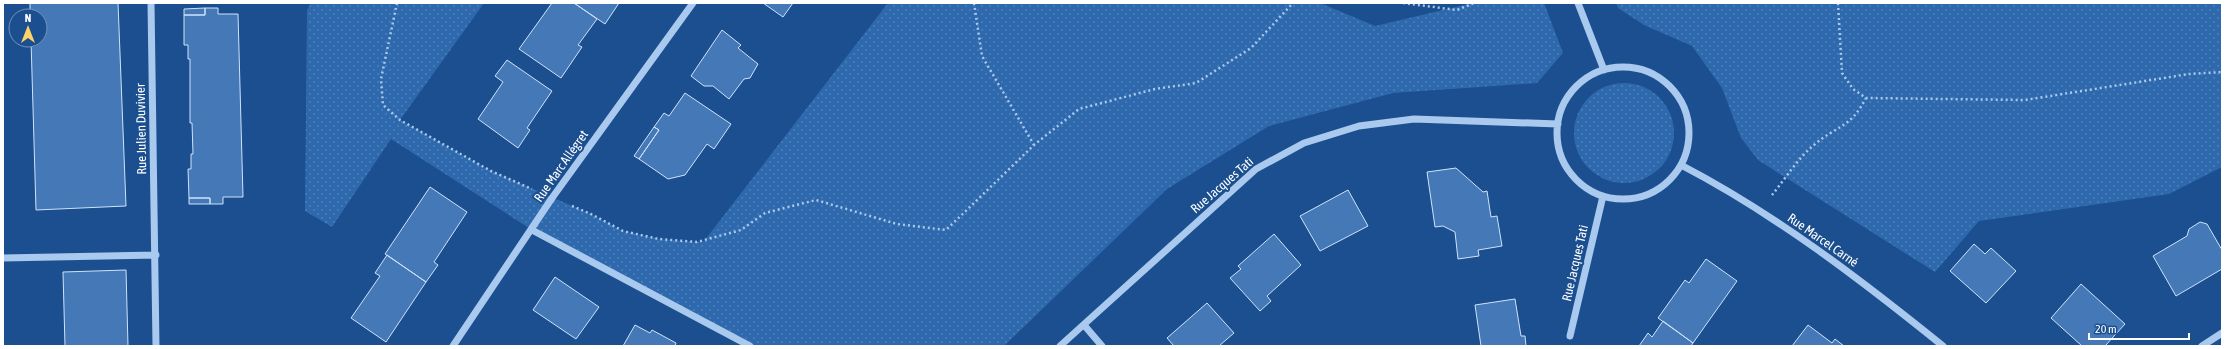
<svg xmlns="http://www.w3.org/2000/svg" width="2225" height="349" viewBox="0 0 2225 349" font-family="'Asap Condensed',sans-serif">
<defs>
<pattern id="grass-dots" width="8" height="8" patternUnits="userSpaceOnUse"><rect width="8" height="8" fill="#2e69ad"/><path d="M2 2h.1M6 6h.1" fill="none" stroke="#4d80b9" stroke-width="1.8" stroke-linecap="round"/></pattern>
</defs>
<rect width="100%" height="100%" fill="#1b4f8f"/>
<path fill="url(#grass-dots)" d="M311,3h173l-84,117 91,51 100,43 32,17 36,8 38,3 7,-1 184,-238h432l55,23 98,-23h71l19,50 -26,30 -144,10 -124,33 -102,63 -163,157h-254l-218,-116 -141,-91 -59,88 -27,-16 2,-201z
M1616,3h606v164l-53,27 -190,27 -44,51 -177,-112 -17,-22 -19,-50 -30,-42 -48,-21 -26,-17z
M1574 133a50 50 0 1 1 100 0a50 50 0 1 1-100 0Z"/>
<path fill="#4478b7" stroke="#cfe3fa" d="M30,3h88l8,203 -90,4 -5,-170h9v-24h-10z
M552,3h22l23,16 -19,26 4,2 -21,31 -42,-29z
M574,3h45l-14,21z
M763,3h30l-10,14z
M205,8v7h-21v-6z
M205,8h13v6h20l5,183h-20v7h-13v-6h-21l-1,-29h3v-15h2l-1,-31h-2v-64h-2v-14h-4v-30h21z
M722,30l19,15 -3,3 20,16 -8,14 -6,1 -15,20 -16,-13h-9l-13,-10z
M507,60l45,31 -25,37 3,2 -12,18 -40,-29 25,-37 -8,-6z
M685,93l46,31 -17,25 -7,-5 -22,31 -17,4 -29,-20 20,-29 -5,-3 10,-14 5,3z
M654,127l5,3 -20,29 -5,-3z
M1456,168l27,24 4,-1 4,26 6,-1 5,30 -24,4 1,6 -21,3 -3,-27 -12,-6 -8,1 -8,-55z
M430,187l37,25 -33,50 4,3 -12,17 -41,-28z
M1348,190l20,36 -48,25 -20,-35z
M189,198h21v6h-21z
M2200,222l7,2 15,26v19l-46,27 -23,-40 34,-20 2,-7z
M1274,234l27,31 -34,31 4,5 -11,10 -30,-33 11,-9 -3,-3z
M1974,244l11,10 6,-6 25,23 -30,32 -36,-32z
M387,255l39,27 -40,60 -35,-24 29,-42 -5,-3z
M1706,259l31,22 -44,62 -35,-25 27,-38 4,3z
M126,270l2,76h-63l-2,-74z
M555,277l44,30 -23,32 -43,-29z
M2081,284l44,40 -20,22h-23l-31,-28z
M1515,299l6,37h4l1,10h-45l-6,-41z
M1207,303l27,30 -15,13h-45l-7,-8z
M1663,321l30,22 -2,3h-52l9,-13 4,4z
M635,325l15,8 2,-3 24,13 -1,3h-52z
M1808,325l24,18 3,-4 9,7h-52z"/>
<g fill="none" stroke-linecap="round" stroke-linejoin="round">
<path stroke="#a9c9ee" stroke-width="2.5" stroke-dasharray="2 3" stroke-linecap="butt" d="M397,3l-16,76 2,26 17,15 91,51 41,18
M974,3l8,53 52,89
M1403,3l54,7 17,-7
M1838,3l4,70 11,16 13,9 159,2 164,-26 33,-2
M1772,195c13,-16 26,-37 42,-50 23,-20 36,-16 52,-47
M572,206l19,8 32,17 36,8 38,3 44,-12 24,-17 51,-13 81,24 49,6 88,-85 45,-36 76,-20 41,-6 55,-35 42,-45"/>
<path stroke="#a9c9ee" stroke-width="7" d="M151,3l5,343
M1578,3l26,67
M1557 133a66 66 0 1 1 132 0a66 66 0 1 1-132 0Z
M1681,165c94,49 179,114 262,181
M532,230l218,116
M3,258l153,-3
M1084,325l18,21
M1570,336l33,-140
M453,346l99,-148 141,-195
M1060,346l196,-177 48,-26 55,-17 55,-7 144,5
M2202,346l20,-13"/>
</g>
<g text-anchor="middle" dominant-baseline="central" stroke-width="4" stroke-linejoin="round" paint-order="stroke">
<g font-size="13" fill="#fff" stroke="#1b4f8f">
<text transform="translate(141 129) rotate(-91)">Rue Julien Duvivier</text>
<text transform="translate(561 166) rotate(-55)">Rue Marc Allégret</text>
<text transform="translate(1222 185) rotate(-41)">Rue Jacques Tati</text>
<text transform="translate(1823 240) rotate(35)">Rue Marcel Carné</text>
<text transform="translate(1575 263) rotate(-77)">Rue Jacques Tati</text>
</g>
</g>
<rect width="2225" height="349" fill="none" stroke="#ffffff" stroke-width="8"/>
<g transform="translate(28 28)"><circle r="19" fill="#1b4f8f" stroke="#7695bc"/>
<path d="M0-3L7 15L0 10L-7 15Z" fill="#ffd166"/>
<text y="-6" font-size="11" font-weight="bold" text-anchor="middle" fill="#ffffff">N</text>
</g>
<path d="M2089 333v6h100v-6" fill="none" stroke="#ffffff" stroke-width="2"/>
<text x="2095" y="333" font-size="12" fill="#ffffff" stroke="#1b4f8f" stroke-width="3" paint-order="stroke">20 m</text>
</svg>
